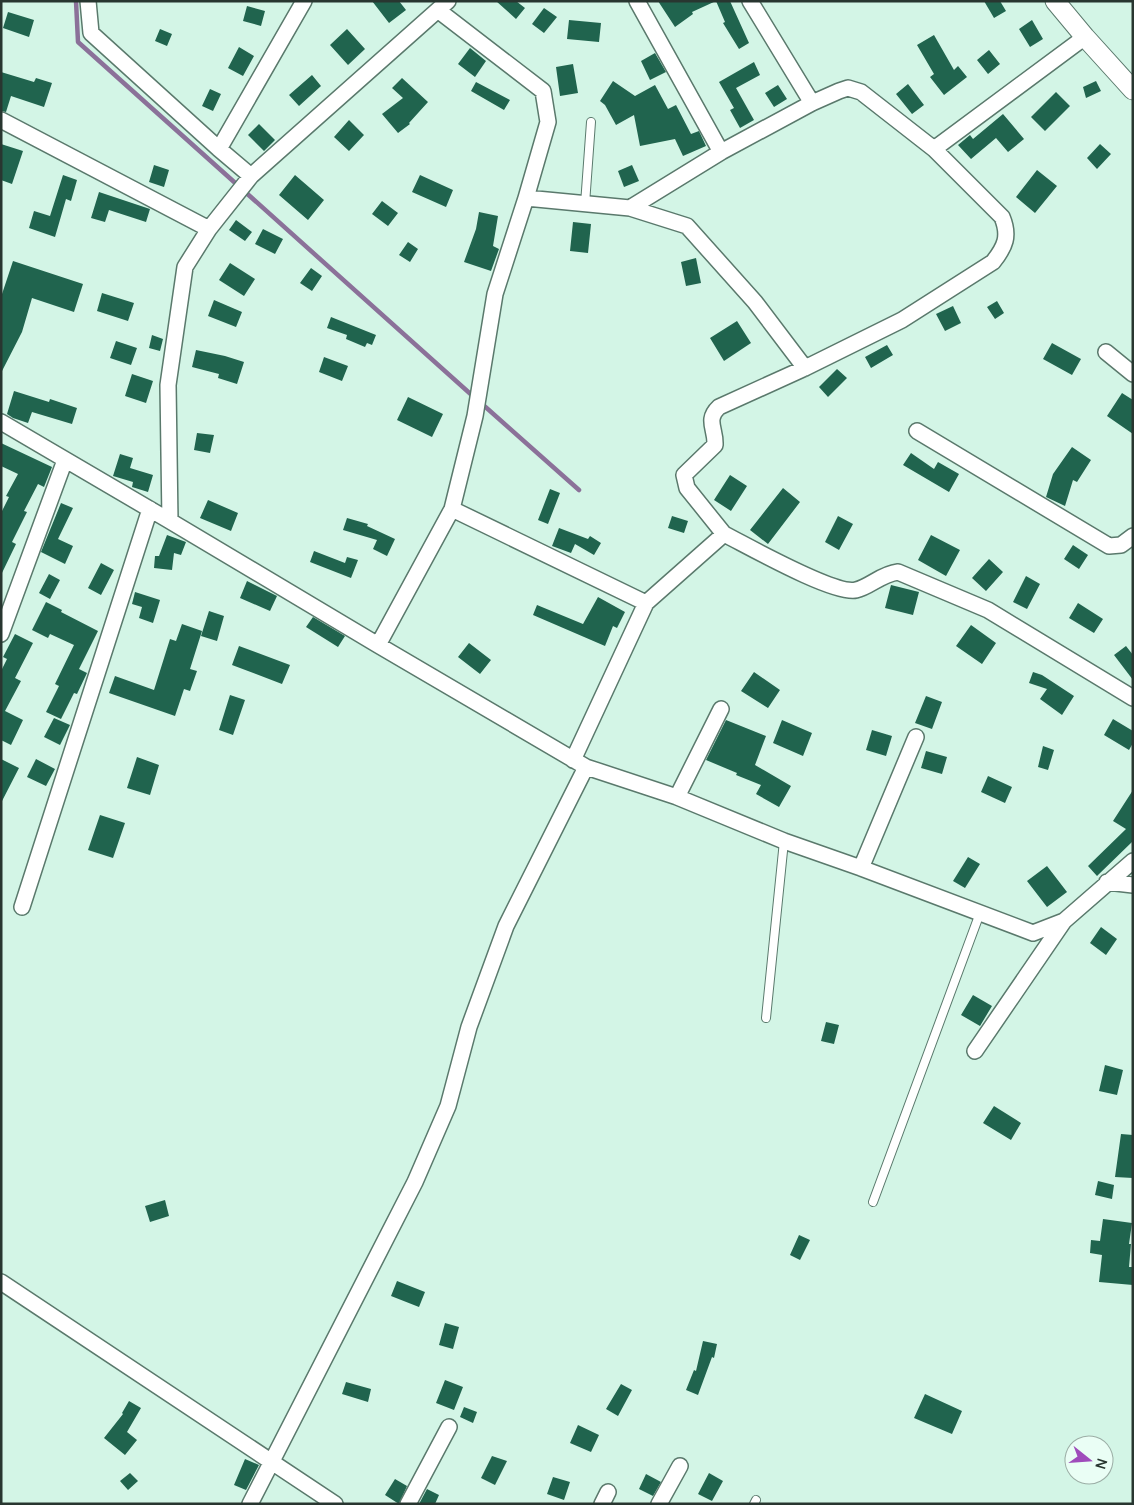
<svg xmlns="http://www.w3.org/2000/svg" width="1134" height="1505" viewBox="0 0 1134 1505" font-family="Manrope,sans-serif">
<rect width="100%" height="100%" fill="#d3f5e6"/>
<g fill="none" stroke-linecap="round" stroke-linejoin="round">
<path stroke="#8b7199" stroke-width="4.5" d="M76,1l2,41 397,356
M481,403l98,87"/>
</g>
<path fill="#20644e" d="M372,1h27l7,9 -17,13z
M496,1h20l9,7 -9,11z
M658,1h58l-24,11 1,2 -18,13z
M716,1h14l19,42 -10,6 -16,-26 2,-1z
M984,1h16l6,10 -12,7z
M247,6l18,5 -4,15 -18,-5z
M544,8l13,9 -13,16 -12,-9z
M8,12l26,8 -5,17 -26,-9z
M569,20l32,3 -2,19 -32,-3z
M1032,20l11,19 -13,8 -11,-18z
M160,29l12,5 -5,12 -12,-5z
M347,29l18,20 -17,16 -18,-20z
M934,35l20,35 4,-4 9,11 -23,18 -14,-18 4,-3 -17,-29z
M239,47l15,9 -11,20 -15,-8z
M470,48l16,13 -11,16 -17,-13z
M989,50l11,14 -12,10 -11,-14z
M655,53l11,19 -16,8 -9,-19z
M754,62l6,13 -24,13 18,32 -14,8 -10,-18 4,-2 -15,-26z
M573,64l5,29 -18,3 -4,-29z
M1,72l33,10 2,-4 16,5 -8,24 -33,-11 -5,16 -5,-1z
M312,75l9,11 -22,20 -10,-11z
M402,78l26,24 -19,21 1,1 -12,9 -16,-19 21,-16 -11,-10z
M613,81l22,15 20,-11 13,24 8,-4 15,29 8,-3 7,15 -23,10 -8,-17 -35,7 -6,-31 -18,10 -11,-20 -5,-4z
M1096,81l5,10 -15,7 -3,-11z
M476,82l34,18 -6,10 -33,-19z
M908,84l16,21 -12,9 -16,-20z
M778,85l9,14 -13,8 -9,-14z
M210,89l11,5 -8,17 -11,-5z
M1056,92l14,14 -25,25 -14,-14z
M1003,114l21,25 -16,13 -12,-14 -25,21 -13,-14 12,-10 3,4z
M349,120l15,15 -15,16 -15,-14z
M259,124l16,16 -11,11 -16,-16z
M1,144l22,7 -11,33 -11,-4z
M1100,144l11,10 -14,15 -10,-11z
M154,165l15,5 -5,17 -15,-5z
M632,165l7,16 -15,6 -6,-16z
M1037,170l20,16 -22,27 -19,-16z
M63,175l14,5 -6,21 -5,-2 -11,38 -26,-9 5,-17 16,5z
M295,175l29,25 -16,20 -29,-25z
M420,175l33,15 -7,17 -34,-15z
M99,192l51,17 -4,13 -37,-12 -4,12 -14,-4z
M382,201l16,12 -10,13 -16,-12z
M479,212l19,4 -5,30 6,3 -8,22 -27,-9 12,-33z
M236,220l16,12 -7,9 -16,-11z
M573,222l18,2 -3,29 -18,-2z
M263,229l20,10 -8,15 -20,-10z
M408,242l10,7 -8,13 -11,-7z
M696,258l5,25 -15,3 -5,-24z
M13,261l70,23 -9,28 -42,-14 -10,34 -21,41v-76z
M230,263l25,16 -11,17 -25,-16z
M311,268l11,8 -10,15 -12,-8z
M102,293l32,10 -6,18 -31,-10z
M214,300l28,12 -6,15 -28,-11z
M997,301l7,12 -9,6 -8,-12z
M953,306l8,17 -16,8 -9,-17z
M331,317l45,18 -4,10 -5,-2 -2,4 -19,-8 1,-4 -20,-7z
M737,321l14,22 -27,18 -14,-23z
M152,335l11,4 -3,12 -11,-3z
M116,341l21,7 -6,17 -21,-7z
M1052,343l29,16 -9,16 -29,-16z
M887,345l6,10 -22,13 -6,-11z
M196,350l29,6 19,6 -7,22 -19,-6 1,-4 -27,-7z
M324,357l24,9 -6,15 -23,-9z
M837,369l10,9 -19,19 -9,-10z
M132,374l21,7 -7,22 -21,-7z
M14,391l35,11 1,-3 27,9 -5,16 -40,-12 -4,11 -15,-5 -6,-4z
M1122,393l11,7v34l-26,-18z
M408,397l35,17 -11,23 -35,-17z
M197,433l17,2 -4,18 -16,-3z
M1,443l51,24 -8,20 -6,-3 -14,27 3,1 -15,30 4,2 -15,31v-62l8,-16 -3,-1 12,-22 -17,-8z
M1072,447l19,13 -14,22 -4,-2 -8,26 -19,-9 7,-23z
M911,453l23,16 4,-7 21,12 -10,18 -46,-27z
M120,454l13,4 -3,10 23,7 -5,17 -16,-5 1,-5 -20,-6z
M730,475l17,11 -16,25 -17,-11z
M783,488l17,14 -32,42 -18,-14z
M550,489l10,4 -12,31 -10,-4z
M208,500l30,13 -7,18 -31,-13z
M61,503l12,5 -15,31 15,7 -8,18 -24,-12z
M672,516l16,5 -4,12 -16,-5z
M838,516l15,8 -14,26 -14,-8z
M347,518l21,6 -1,2 28,13 -8,17 -14,-7 4,-9 -34,-10z
M559,528l29,11 2,-3 11,7 -7,12 -19,-11 -4,9 -19,-7z
M167,535l19,7 -5,13 -7,-2 -2,17 -18,-2 1,-12h4z
M931,535l29,15 -14,26 -28,-16z
M1073,545l15,10 -9,14 -15,-10z
M314,551l31,12 2,-6 11,3 -7,18 -41,-16z
M989,559l14,13 -17,19 -14,-13z
M101,563l13,7 -13,25 -13,-7z
M49,574l11,6 -10,19 -11,-6z
M1026,576l14,8 -13,25 -14,-7z
M247,581l30,15 -7,15 -30,-13z
M891,585l28,7 -6,23 -28,-7z
M135,592l25,8 -7,23 -14,-5 3,-11 -10,-3z
M598,597l27,15 -8,16 -4,-2 -8,20 -72,-31 4,-10 46,19z
M46,602l16,8 -1,2 37,19 -19,38 8,4 -10,21 -3,-1 -13,26 -15,-7 13,-26 -4,-2 19,-39 -24,-11 -2,4 -16,-8z
M1078,603l25,16 -9,14 -25,-15z
M209,611l15,5 -7,25 -16,-5z
M313,617l32,19 -7,11 -32,-20z
M182,624l20,7 -12,38 7,2 -7,20 -6,-2 -9,27 -66,-23 6,-17 39,14 16,-51 6,2z
M971,625l25,18 -14,21 -26,-18z
M15,634l18,9 -18,35 6,3 -16,30 18,9 -12,25 -10,-5v-69l6,-12 -4,-2z
M469,643l22,17 -11,14 -22,-17z
M239,646l51,19 -8,19 -50,-19z
M1126,646l7,9v25l-19,-25z
M754,672l26,18 -12,18 -27,-17z
M1033,672l9,3 32,21 -12,19 -22,-16 7,-10 -18,-6z
M230,695l15,5 -12,35 -14,-5z
M926,696l16,6 -10,27 -17,-6z
M54,718l16,7 -10,20 -16,-8z
M1113,719l20,12v12l-4,7 -25,-15z
M726,720l40,16 -11,29 36,21 -12,21 -23,-13 5,-9 -25,-10 1,-2 -31,-13z
M782,720l30,13 -9,23 -30,-13z
M872,730l20,6 -6,20 -20,-6z
M1043,746l11,4 -6,20 -10,-3z
M926,751l21,6 -5,17 -21,-6z
M137,757l22,8 -9,30 -23,-7z
M1,759l18,9 -18,35z
M36,759l19,10 -9,17 -19,-9z
M988,776l24,11 -7,16 -24,-11z
M1133,790v51l-36,35 -9,-10 38,-37 -13,-8z
M100,815l25,8 -12,35 -25,-8z
M968,857l12,7 -15,24 -12,-7z
M1047,866l20,26 -20,15 -20,-26z
M1101,927l16,12 -11,16 -16,-12z
M973,995l19,11 -12,20 -19,-11z
M826,1022l13,3 -5,19 -13,-3z
M1105,1065l18,5 -6,25 -18,-4z
M994,1106l27,17 -10,17 -28,-17z
M1121,1134l12,1v43l-18,-1z
M1098,1181l16,4 -2,14 -17,-4z
M165,1200l4,16 -19,6 -5,-16z
M1103,1219l29,4 -3,21h2l-2,23h4v18l-34,-3 3,-27 -12,-2 1,-13 9,1z
M799,1235l11,5 -10,20 -10,-5z
M397,1281l28,11 -6,15 -28,-11z
M445,1323l14,4 -6,22 -14,-4z
M703,1341l14,3 -3,14 -2,-1 -14,38 -12,-5 8,-20 2,1z
M445,1380l18,7 -9,23 -18,-7z
M346,1382l25,7 -3,13 -26,-8z
M621,1384l11,6 -14,26 -12,-7z
M925,1394l37,17 -10,23 -38,-16z
M129,1401l12,7 -14,24 10,8 -12,15 -21,-17 19,-24 -1,-1z
M464,1407l13,5 -4,11 -13,-6z
M578,1425l21,10 -8,17 -21,-9z
M492,1456l15,5 -12,24 -14,-7z
M245,1459l14,6 -13,25 -12,-5z
M130,1473l8,8 -10,9 -8,-9z
M709,1473l14,8 -11,20 -14,-7z
M646,1474l15,8 -8,14 -14,-7z
M553,1477l17,5 -6,18 -17,-6z
M395,1479l12,7 -8,18 -14,-9z
M427,1489l12,6 -4,9h-16z"/>
<g fill="none" stroke-linecap="round" stroke-linejoin="round">
<g stroke="#5a796c" stroke-width="10">
<path id="service" d="M585,204l6,-82
M766,1018l18,-177
M873,1202l107,-289
M754,1504l2,-4"/>
</g>
<g stroke="#5a796c" stroke-width="18">
<path id="minor" d="M88,1l3,32 128,116 32,27
M448,1l-197,175 -42,53 -24,38 -17,118 2,136 208,124 208,122 91,30 107,44 77,27 172,65 31,-12 69,-60
M750,1l62,102
M439,11l104,80 5,31 -22,76
M1,120l208,109
M219,149l85,-148
M721,152l91,-49 27,-12 9,-3 13,4 73,57
M630,208l91,-56 -84,-151
M1106,352l27,22
M1,422l169,99
M917,431l192,115 12,-1 12,-9
M452,509l194,94
M724,534l-37,-46 -3,-13 31,-30c1,-16 -10,-25 4,-38l86,-39 97,-48 91,-58c12,-15 17,-26 9,-45l-68,-68 151,-112
M1,634l64,-174
M378,645l74,-136 23,-93 20,-122 31,-96 104,10 57,18 68,76 50,66
M573,760l73,-157 78,-69c24,12 110,61 132,56 14,-3 25,-16 42,-18l90,38 145,88
M677,797l44,-88
M861,868l55,-131
M1107,882l26,3
M22,907l128,-398
M975,1051l89,-130
M1,1282l334,222
M250,1504l165,-322 33,-76 21,-79 37,-101 80,-159
M408,1504l41,-77
M602,1504l6,-12
M659,1504l21,-38"/>
</g>
<g stroke="#5a796c" stroke-width="21">
<path id="tertiary" d="M1055,1l30,36 48,53"/>
</g>
<use href="#service" stroke="#fff" stroke-width="8"/>
<use href="#minor" stroke="#fff" stroke-width="15"/>
<use href="#tertiary" stroke="#fff" stroke-width="19"/>
</g>
<rect width="1134" height="1505" fill="none" stroke="#283630" stroke-width="5"/>
<g transform="translate(1089 1460) rotate(107)"><circle r="24" fill="#eafef5" stroke="#9caea6"/>
<path d="M0-4L9 19L0 12L-9 19Z" fill="#9f4cbb"/>
<text y="-8" font-size="14" font-weight="bold" text-anchor="middle" fill="#283630">N</text>
</g>
</svg>
